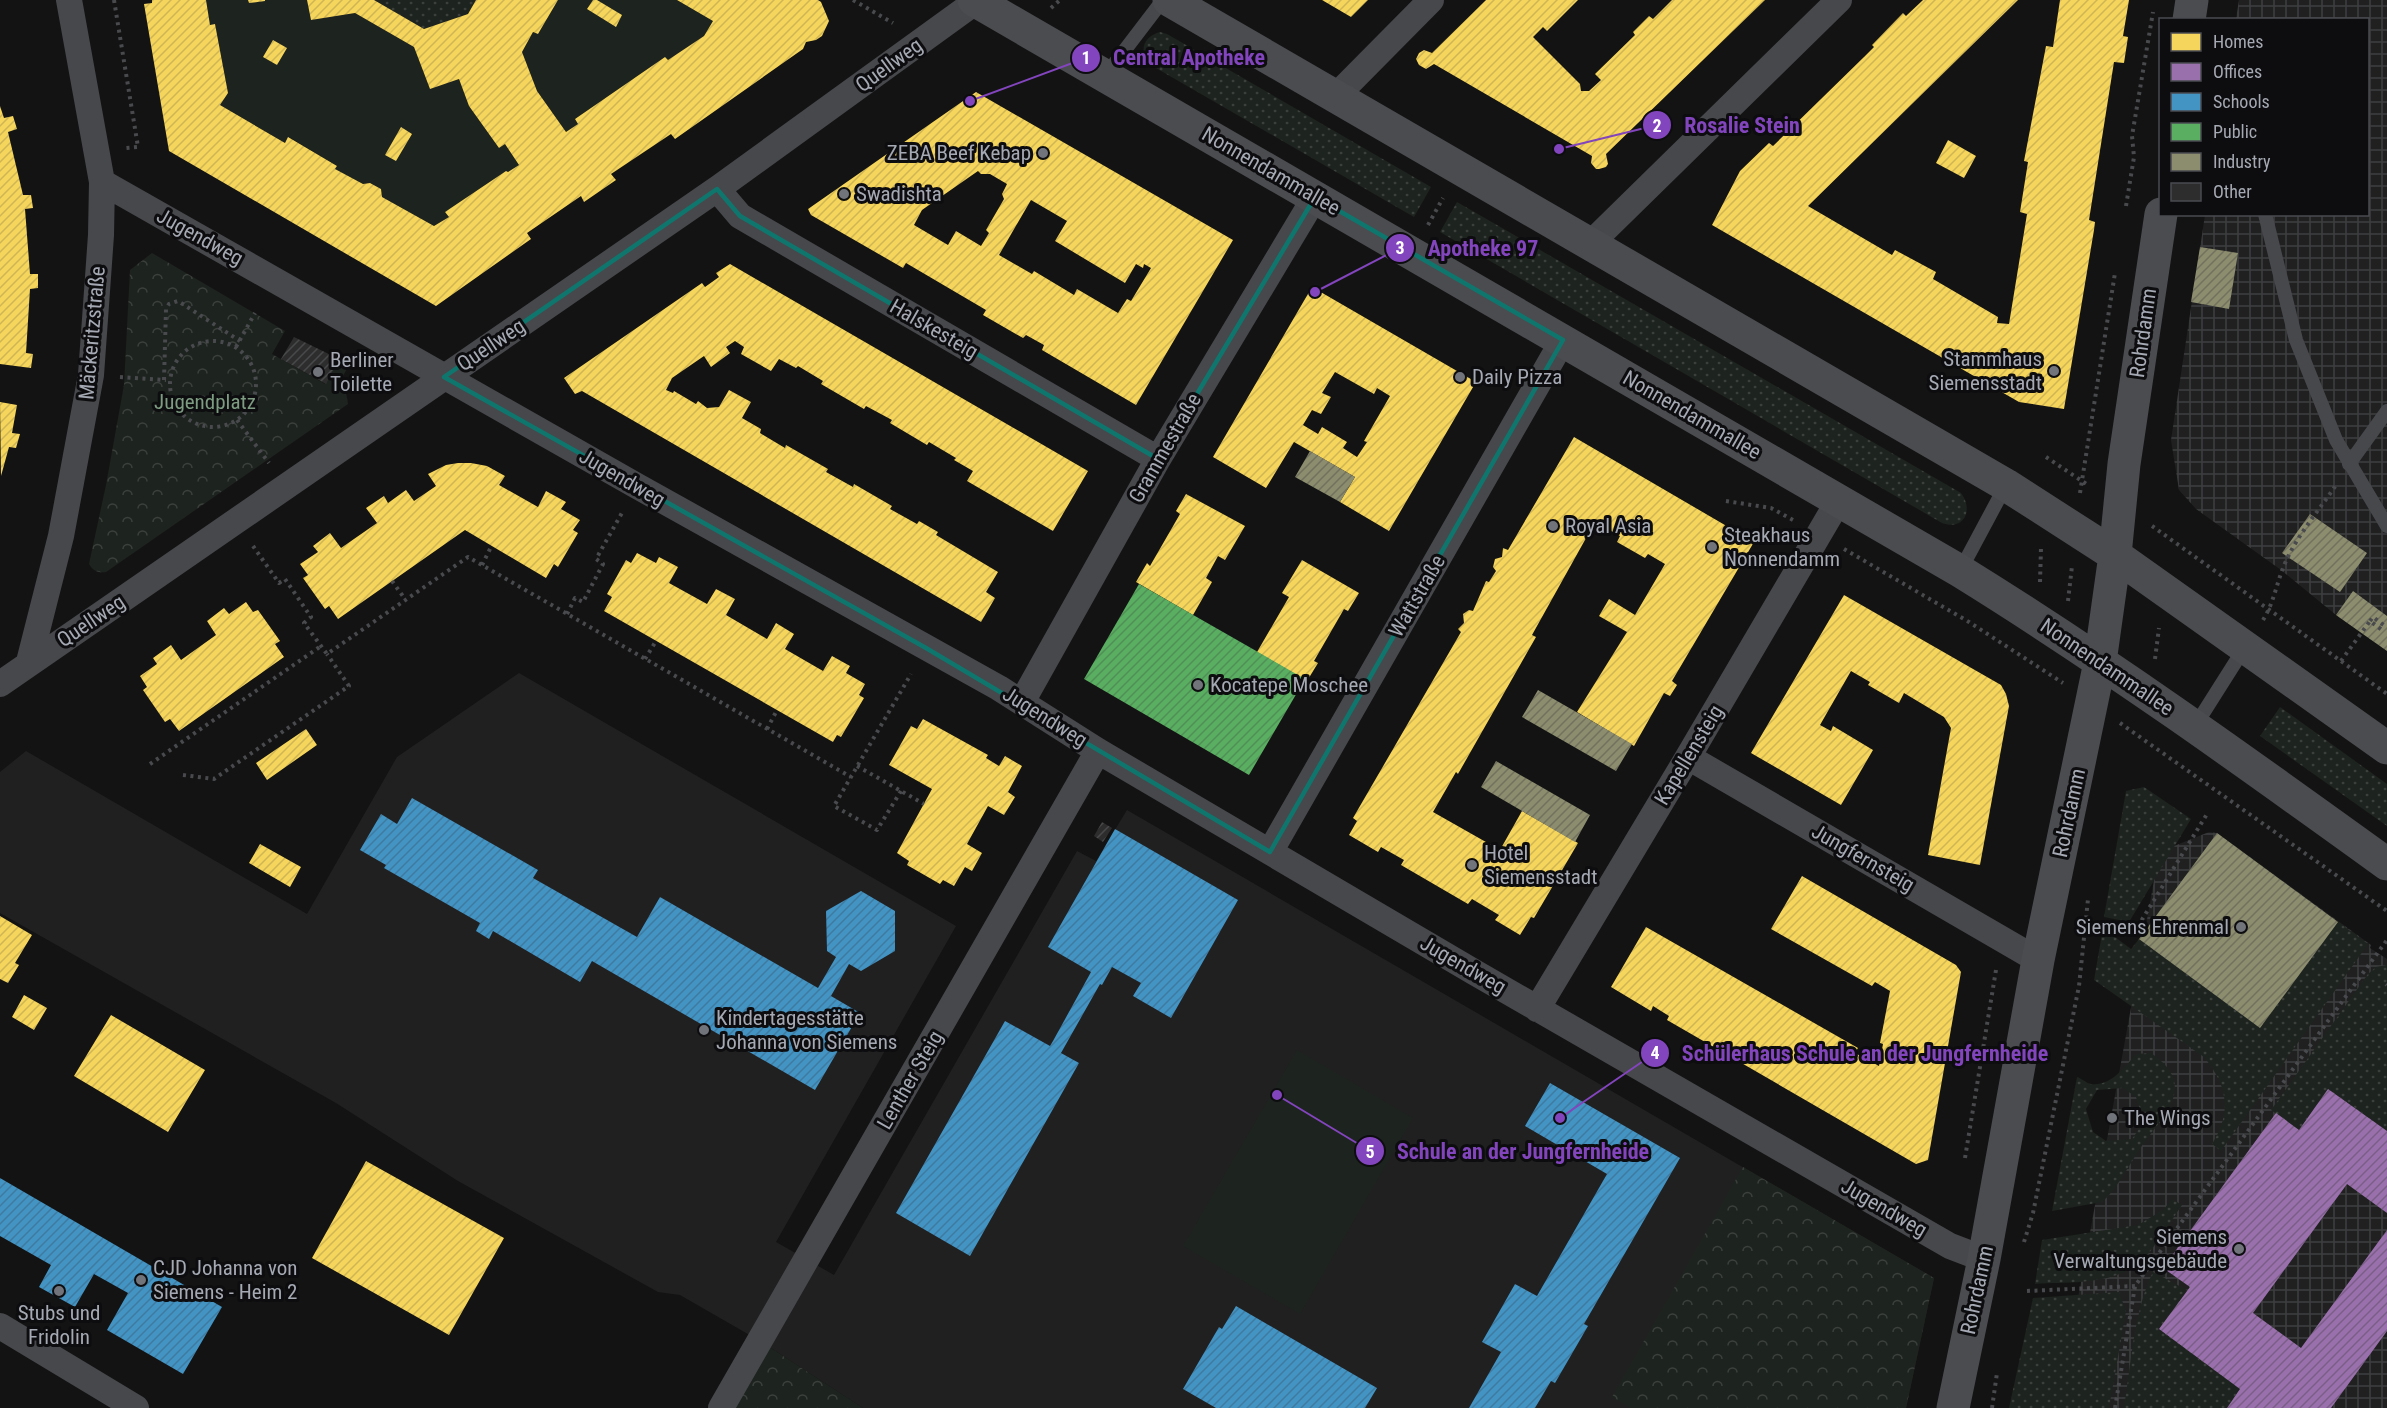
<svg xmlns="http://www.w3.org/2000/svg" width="2387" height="1408" viewBox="0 0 2387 1408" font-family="'Roboto Condensed',sans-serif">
<defs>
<pattern id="industrial-grid" width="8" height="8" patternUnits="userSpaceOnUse" patternTransform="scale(1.5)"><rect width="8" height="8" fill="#202021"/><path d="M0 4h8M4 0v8" fill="none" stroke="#3d3e3f"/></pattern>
<pattern id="grass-dots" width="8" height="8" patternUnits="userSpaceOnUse" patternTransform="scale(1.5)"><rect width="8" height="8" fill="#1d231e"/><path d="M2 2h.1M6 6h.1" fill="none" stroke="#3b403c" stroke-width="1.8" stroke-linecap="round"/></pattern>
<pattern id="forest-crowns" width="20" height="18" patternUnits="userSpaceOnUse" patternTransform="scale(1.5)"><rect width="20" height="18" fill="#1d231e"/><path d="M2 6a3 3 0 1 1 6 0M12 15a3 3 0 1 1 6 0" fill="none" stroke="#3b403c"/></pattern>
<pattern id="homes-hatch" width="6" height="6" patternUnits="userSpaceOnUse" patternTransform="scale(1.5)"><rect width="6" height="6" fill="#f6d55c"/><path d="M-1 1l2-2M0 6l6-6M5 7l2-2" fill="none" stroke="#cfb554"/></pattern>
<pattern id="offices-hatch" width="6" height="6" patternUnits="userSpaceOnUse" patternTransform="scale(1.5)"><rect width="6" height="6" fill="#9970ab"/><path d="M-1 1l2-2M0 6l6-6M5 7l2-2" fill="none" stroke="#7a5e88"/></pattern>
<pattern id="schools-hatch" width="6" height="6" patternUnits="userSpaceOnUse" patternTransform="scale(1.5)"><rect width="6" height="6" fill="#4393c3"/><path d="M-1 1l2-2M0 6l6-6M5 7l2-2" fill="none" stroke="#3f7ba0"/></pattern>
<pattern id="public-hatch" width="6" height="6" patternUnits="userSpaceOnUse" patternTransform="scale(1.5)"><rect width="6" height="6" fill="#5aae61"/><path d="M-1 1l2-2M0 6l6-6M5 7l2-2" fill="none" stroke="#508f56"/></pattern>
<pattern id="industry-hatch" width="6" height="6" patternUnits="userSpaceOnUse" patternTransform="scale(1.5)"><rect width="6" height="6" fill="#8c8c6e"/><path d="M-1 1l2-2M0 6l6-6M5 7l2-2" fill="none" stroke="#71715d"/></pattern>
<pattern id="building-hatch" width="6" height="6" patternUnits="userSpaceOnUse" patternTransform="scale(1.5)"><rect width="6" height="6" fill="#2d2d2e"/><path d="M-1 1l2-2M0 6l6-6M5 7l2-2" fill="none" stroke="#48494a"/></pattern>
</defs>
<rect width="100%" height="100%" fill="#131313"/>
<path fill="#202021" d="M519,673l437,253 -180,316 58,33 243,-424 19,10 31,-51 807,468 -28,130h-1043l-103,-67 -80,-46 -22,-3 -200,-111 -122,-78 -336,-190v-141l26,-21 281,163 90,-157z"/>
<path fill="url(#industrial-grid)" d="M2239,0h148v651l-51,-36 -55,-45 -85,-61 -17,-19 -8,-50 34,-225 163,-1v-194l-132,-1z
M2209,832l8,1 154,112 -1,3 17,11v449h-329l85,-466 -4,-3 6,-8 14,-79z"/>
<path fill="url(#grass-dots)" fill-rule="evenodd" d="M374,0h102l-8,14 -44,15z
M1160,32l7,2 264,153 -17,30 -265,-153c-10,-14 -6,-27 11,-32z
M1457,202l504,291c13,17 3,38 -19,30l-502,-291z
M2280,707l107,77v42l-127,-90z
M2144,787l47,32 -62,103 -25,-5 22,-126z
M2338,922l30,22 -147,207 -9,-7c20,-32 16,-58 -8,-87l-110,-77 9,-52 28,21 8,-10 121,89z
M2387,965v166l-58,-42 -30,41 -28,-20 97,-136 8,-7z
M2151,1053c49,34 11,62 -11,96 -12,17 -22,39 -38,53l-50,9 25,-134c4,1 9,6 14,7 19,3 34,-17 45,-30zM2123,1088l13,9 8,25 -12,17 -26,2 -13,-9 -7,-23 11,-19z
M2172,1199l10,6c-11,16 -22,34 -34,49 -28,33 -75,27 -113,30l7,-44 96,-15 25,-15z
M2153,1272l34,18 -28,40 81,59 -13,19h-103c7,-43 10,-98 29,-136z
M2119,1292l7,19 -17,97h-100l24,-110z"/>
<path fill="url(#forest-crowns)" d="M152,253l133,78 -13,23 53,30 14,-25 10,6 -6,11 5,28 -242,168c-8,1 -13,-1 -17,-8l17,-79 18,-100 6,-115z
M1743,1167l191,111 -28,130h-275l-19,-11z
M760,1341l103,67h-142z"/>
<path fill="#1d231e" d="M206,0h42l1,3 15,-3h43l4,20 44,-7 59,34 16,42 29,-10 10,27 30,42 6,-4 14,21 -11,7 -2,-1 -60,41 3,5 -15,9 -52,-29 -1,-8 -11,-6 -7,1 -28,-15 2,-3 -48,-29 -4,6 -65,-38 8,-12 -13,-69 -5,1z
M558,0h119l36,21 -9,15 -36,24 -3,-3 -90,62 3,5 -12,8 -29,-41 -15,-39 11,-20 5,2z
M1297,1050l116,68 -113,196 -117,-68z"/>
<path fill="url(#homes-hatch)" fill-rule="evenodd" d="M152,0h54l4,25 5,-1 13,69 -8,12 65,38 3,-6 49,29 -2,3 28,15 7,-1 11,6 1,8 52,29 15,-9 -4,-5 61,-41 2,1 11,-7 -14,-21 -6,4 -30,-42 -10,-27 -29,10 -16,-42 -59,-34 -44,7 -4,-20h67l50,29 44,-15 8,-14h82l-20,34 -5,-2 -11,20 15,39 29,41 12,-8 -3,-5 90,-62 3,3 36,-24 9,-15 -36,-21h141l3,2 8,19 -7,15 -6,4 -10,2 -3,7 -128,90 -4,-5 -60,40 5,6 -32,22 -3,-6 -54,37 4,6 -95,67 -267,-155 -25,-147 8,-1z
M248,0h17v1l-16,2z
M593,0h4l25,15 -6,12 -29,-18z
M1322,0h46l-17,17z
M1486,0h92l-31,31 -4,-4 -10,10 47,47 1,7h8l12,-11 -6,-6 40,-39 -2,-3 16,-16 4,3 19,-19h93l-159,154 2,10 -2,3 -7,2h-3l-5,-6 1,-7 -158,-92 -8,5 -7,-4 -3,-6 3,-6 5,-3 8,3z
M1923,0h95l-210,206 84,49 3,-5 41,22 -3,7 65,38 -1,6 12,1 18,-110 -7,-2 8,-50 -4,-1 22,-115 7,1 7,-47h69l-6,36 5,1 -4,26 -10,-1 -25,158 6,2 -1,8 -30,179 -45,-7 -307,-177 28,-54 29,-28 4,3 91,-89 10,-10 -2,-2 31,-32 3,3z
M273,40l14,8 -10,17 -14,-8z
M976,92l257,148 -97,165 -94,-55 2,-5 -18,-10 -3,3 -40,-23 3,-5 -80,-47 -3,5 -92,-53 -3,-6zM978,171l3,3h9l17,10 -5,10 2,5 -18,31 3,3 -8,13 -25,-15 -8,14 -34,-20 8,-15zM1031,200l36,21 -12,20 70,42 11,-19 7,4 1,-4 7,4 -20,33 -4,-2 -9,14 -41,-24 -3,6 -40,-24 -2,3 -33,-19z
M0,106l4,12 9,-2 4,13 -9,3 15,63h8l2,13 -8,1 5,65h8v14l-8,1 -4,64 7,1 -2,14 -31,-4z
M401,127l11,7 -16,27 -11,-6z
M1948,140l28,16 -12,22 -28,-15z
M730,264l358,207 -35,60 -86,-50 6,-10 -19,-11 2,-2 -27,-16 -2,3 -37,-22 2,-3 -26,-14 -2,3 -43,-25 2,-3 -25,-15 -2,2 -17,-9 -8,12 -30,-17 3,-7 -9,-6 -9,6 4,6 -19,14 -7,-11 -32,22 -6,12 7,3 1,-2 22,13 2,-3 9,7 12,-1 10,-17 22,12 -9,16 19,11 -1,4 25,15 1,-3 42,24 -2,3 27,15 1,-3 38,22 -2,3 27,15 2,-3 19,11 -2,3 62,37 -12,20 9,6 -14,24 -399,-231 -7,3 -11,-16 138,-95 3,4 14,-10 -3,-4z
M1312,287l164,95 -87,149 -49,-29 15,-25 -61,-35 -28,46 -53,-31zM1335,372l39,22 3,-6 13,8 -26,45 3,1 -10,15 -14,-9 4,-6 -25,-15 -4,7 -15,-9 9,-15 9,4 10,-17 -9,-4z
M0,402l17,3 -5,28 8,1 -4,14 -7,-1 -8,29z
M1574,437l180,105 -82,139 5,4 -7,11 -6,-3 -30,53 -57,-34 50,-80 -28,-16 10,-17 26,16 30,-51 -17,-10 -3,4 -28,-16 3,-6 -25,-14 -63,113 4,2 -78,137 -2,-2 -23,40 67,38 22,-39 56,32 -44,75 -3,-1 -11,18 -25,-15 4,-5 -27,-16 -4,5 -67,-39 3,-5 -23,-13 -3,5 -29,-17 8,-14 -4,-3 108,-186 -3,-3 6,-6 -1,-9 6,-4 4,1 13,-30 3,1 7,-11 -3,-4 2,-8 7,-2 1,-9 5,2z
M458,463h13l16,3 18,10 -6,9 39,22 8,-16 20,11 -5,7 19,11 -7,10 5,3 -20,34 -4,-3 -8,14 -81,-48 -127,89 -9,-13 -4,3 -22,-31 5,-3 -8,-11 18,-12 -5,-6 17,-13 11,15 36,-25 -11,-15 18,-12 4,7 18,-13 8,11 22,-15 -8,-12 18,-9z
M1186,494l59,32 -20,34 -7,-4 -12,22 6,4 -19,33 -57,-33 11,-19 3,3 30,-52 -4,-3z
M637,553l19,10 3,-6 19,10 -9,16 38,21 9,-15 19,10 -9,16 41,24 9,-16 18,11 -9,15 38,22 9,-15 18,10 -4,7 19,11 -6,11 5,3 -23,39 -4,-2 -4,7 -229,-131 8,-14 -5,-3 19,-34 5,3z
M1302,560l57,33 -11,18 -4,-2 -30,52 4,2 -11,18 -50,-29 32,-55 -7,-4z
M1844,595l157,90 5,9 3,12 -29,159 -52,-10 23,-127 -7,-11 -40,-24 -5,10 -31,-18 2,-3 -19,-11 -31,54 11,6 2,-5 40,24 -32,55 -90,-52z
M246,602l7,10 5,-2 22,31 -5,3 9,13 -105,74 -9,-12 -5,3 -22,-32 4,-3 -7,-11 17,-12 -4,-6 18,-13 10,15 35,-25 -9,-14 17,-13 5,6z
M923,719l65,36 -2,3 13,8 6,-10 17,10 -14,26 7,5 -11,18 -16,-9 -21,38 15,9 -10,18 -7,-4 -11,19 -11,-6 -3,4 -33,-19 2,-4 -12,-8 35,-64 -43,-24 22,-39 6,3z
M306,729l11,16 -50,35 -11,-17z
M260,844l41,23 -11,20 -41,-24z
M1802,876l154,89 5,7 -33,188 -12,4 -249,-144 2,-4 -16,-10 -2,5 -40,-24 35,-60 212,121 -3,5 24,13 4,-22 -3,-1 10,-52 -15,-9 -3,4 -101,-57z
M0,916l32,19 -17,28 4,2 -11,18 -8,-4z
M24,995l23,13 -13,22 -22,-13z
M111,1015l94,55 -37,62 -94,-56z
M366,1161l138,77 -55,97 -137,-77z"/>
<path fill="url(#offices-hatch)" d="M2328,1089l59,42v82l-40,-29 -94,129 48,35 86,-118v101l-56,77h-104l13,-19 -81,-60 31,-42 -27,-19 113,-155 23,17z"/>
<path fill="url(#schools-hatch)" d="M412,798l126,72 -5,8 104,59 23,-40 158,91 18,-31 -9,-6 -1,-40 35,-20 34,20v40l-34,20 -12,-7 -18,32 29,17 -45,77 -223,-129 -12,21 -87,-51 -4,8 -13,-8 4,-8 -96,-55 2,-3 -26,-15 21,-36 16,10z
M1115,829l123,71 -67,118 -38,-22 8,-13 -29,-16 -10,18 -2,-1 -39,69 18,10 -109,193 -74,-43 109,-192 45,25 3,-5 38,-69 -43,-25z
M1550,1083l130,75 -96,166 4,2 -33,57 -4,-2 -16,27h-66l32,-56 -19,-10 33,-58 22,12 70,-122 -82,-48z
M0,1178l222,129 -39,67 -76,-44 21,-37 -34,-19 -19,33 -36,-20 12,-22 -51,-29z
M1236,1306l141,82 -12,20h-149l-33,-19 36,-62 3,2z"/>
<path fill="url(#public-hatch)" d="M1139,584l166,95 -56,96 -165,-96z"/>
<path fill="url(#industry-hatch)" d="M2200,247l38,6 -9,56 -38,-7z
M1310,451l45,26 -15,25 -45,-25z
M2310,514l57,39 -27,39 -58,-39z
M2353,591l34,25v35l-51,-36z
M1538,690l94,54 -16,27 -94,-54z
M1496,761l94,54 -15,27 -94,-55z
M2217,833l121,89 -78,106 -121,-89z"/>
<path fill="url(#building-hatch)" d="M294,337l45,22 -13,25 -45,-25z
M1102,822l10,6 -9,14 -9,-6z"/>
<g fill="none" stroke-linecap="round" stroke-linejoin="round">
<path stroke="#494a4d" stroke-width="4" stroke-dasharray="3 4.5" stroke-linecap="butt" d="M114,0l24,147 -12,1
M853,0l40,23
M1051,8l9,-8
M2126,206l8,-49 -2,-21 21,-124
M1428,225l15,-27
M170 384a43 43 0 1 1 86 0a43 43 0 1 1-86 0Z
M236,347l19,-34
M120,377l46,3
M164,380l2,-71 3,-5 9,-3 62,40
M237,420l32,43
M2046,457l42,28
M2080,493l35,-220
M1726,501l45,7 22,12
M2152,526l235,168
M253,546l26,37 6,-4 26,38 -7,6 23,31 141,-97 383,220
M1844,549l125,73 94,61
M482,565l10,-20
M392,581l13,18
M2040,582l1,-34
M2068,601l4,-35
M567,614l8,-16 8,4 20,-38 -7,-5 27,-48
M2263,620c12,-19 14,-41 24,-61 12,-26 33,-50 49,-74
M2370,621l3,-4 12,9
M645,659l11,-18
M2155,659l4,-31
M2341,661l29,-40 12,9
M2120,723l267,188
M767,729l10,-19
M150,764l171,-118
M857,766l67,38
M183,775l31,4 135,-93 -22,-32
M901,791l-24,39 -43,-24 77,-132
M2096,923l39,8 72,-117
M2386,984l1,1
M1965,1158l31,-188
M2024,1242l9,-29 46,-227 9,-87
M2027,1291l108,-5
M1992,1408l5,-35
M2115,1408l20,-122 252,-346"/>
<path stroke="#47484c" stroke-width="14" d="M1105,76l58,-76
M2265,214l31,126 40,100 51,86
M2349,464l38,-53
M1960,571l46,-86
M2195,726l50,-79"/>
<path stroke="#47484c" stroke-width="26" d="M1336,96l95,-96
M102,182l535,304 362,202 99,63 376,221 476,274 34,13
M717,189l23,27 418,243
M1590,244l249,-244
M29,662l32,-126 30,-161 10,-140 1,-53 -33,-182
M0,684l717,-495 261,-189
M1022,702l136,-243 157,-262
M1688,757l350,203
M1270,852l293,-512
M1537,1009l151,-252 151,-257
M0,1326l136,82
M721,1408l377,-657"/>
<path stroke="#4b4c50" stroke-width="33" d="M974,0l986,571c147,91 287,192 427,293
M1169,0l837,485 109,70 272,193
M2189,20l3,-20
M1953,1408l31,-149 54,-299 62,-298 15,-107 9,-91 37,-250"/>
</g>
<path fill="none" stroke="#0f766e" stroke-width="4.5" stroke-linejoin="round" d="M717,189l23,27 418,243 157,-262 248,143 -293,512 -344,-204 -482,-271z"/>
<g fill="#72747b" stroke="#0d0d0f" stroke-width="2">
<circle cx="1043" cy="153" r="6"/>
<circle cx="844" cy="194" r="6"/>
<circle cx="2054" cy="371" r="6"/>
<circle cx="318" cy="372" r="6"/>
<circle cx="1460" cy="377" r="6"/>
<circle cx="1553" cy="526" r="6"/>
<circle cx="1712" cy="547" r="6"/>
<circle cx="1198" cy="685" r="6"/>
<circle cx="1472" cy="865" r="6"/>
<circle cx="2241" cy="927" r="6"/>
<circle cx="704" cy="1030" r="6"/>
<circle cx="2112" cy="1118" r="6"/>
<circle cx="2239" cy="1249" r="6"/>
<circle cx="141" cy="1280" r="6"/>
<circle cx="59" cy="1291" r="6"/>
</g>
<g text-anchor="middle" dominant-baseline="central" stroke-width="6" stroke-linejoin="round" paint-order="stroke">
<g font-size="21" fill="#a5a9b3" stroke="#0d0d0f">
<text transform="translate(889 65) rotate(-36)">Quellweg</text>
<text transform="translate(1271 171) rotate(30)">Nonnendammallee</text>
<text transform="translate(200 237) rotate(29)">Jugendweg</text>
<text transform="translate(934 329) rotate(30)">Halskesteig</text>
<text transform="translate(92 333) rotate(-85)">Mäckeritzstraße</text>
<text transform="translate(2143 333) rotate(-82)">Rohrdamm</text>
<text transform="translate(491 345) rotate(-34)">Quellweg</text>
<text transform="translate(1692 415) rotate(30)">Nonnendammallee</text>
<text transform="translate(1165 448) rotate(-60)">Grammestraße</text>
<text transform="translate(622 478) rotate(30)">Jugendweg</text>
<text transform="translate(1417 596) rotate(-60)">Wattstraße</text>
<text transform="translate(91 621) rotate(-34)">Quellweg</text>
<text transform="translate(2107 667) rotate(34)">Nonnendammallee</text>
<text transform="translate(1045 717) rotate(32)">Jugendweg</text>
<text transform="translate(1689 755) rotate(-59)">Kapellensteig</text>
<text transform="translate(2069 813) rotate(-78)">Rohrdamm</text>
<text transform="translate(1863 858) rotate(30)">Jungfernsteig</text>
<text transform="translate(1463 965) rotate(30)">Jugendweg</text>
<text transform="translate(910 1080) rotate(-60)">Lenther Steig</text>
<text transform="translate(1884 1208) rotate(30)">Jugendweg</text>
<text transform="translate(1977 1290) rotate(-78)">Rohrdamm</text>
</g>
<g font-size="21" fill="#a5a9b3" stroke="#0d0d0f" text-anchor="start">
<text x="1031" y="153" text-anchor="end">ZEBA Beef Kebap</text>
<text x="856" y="194">Swadishta</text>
<text x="2042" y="359" text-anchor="end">Stammhaus<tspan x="2042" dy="24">Siemensstadt</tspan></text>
<text x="330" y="360">Berliner<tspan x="330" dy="24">Toilette</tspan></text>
<text x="1472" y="377">Daily Pizza</text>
<text x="1565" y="526">Royal Asia</text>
<text x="1724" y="535">Steakhaus<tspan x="1724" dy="24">Nonnendamm</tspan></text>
<text x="1210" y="685">Kocatepe Moschee</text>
<text x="1484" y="853">Hotel<tspan x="1484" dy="24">Siemensstadt</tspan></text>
<text x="2229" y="927" text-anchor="end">Siemens Ehrenmal</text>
<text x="716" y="1018">Kindertagesstätte<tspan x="716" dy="24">Johanna von Siemens</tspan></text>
<text x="2124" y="1118">The Wings</text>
<text x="2227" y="1237" text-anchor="end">Siemens<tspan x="2227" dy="24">Verwaltungsgebäude</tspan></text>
<text x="153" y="1268">CJD Johanna von<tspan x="153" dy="24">Siemens - Heim 2</tspan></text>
<text x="59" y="1313" text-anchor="middle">Stubs und<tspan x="59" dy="24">Fridolin</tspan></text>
</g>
<g font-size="21" fill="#7d9c81" stroke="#0d0d0f">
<text x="205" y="402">Jugendplatz</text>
</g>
</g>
<path fill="none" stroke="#8345bd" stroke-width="2" d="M970 101L1086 58M1559 149L1657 125M1315 292L1400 248M1560 1118L1655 1053M1277 1095L1370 1151"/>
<g fill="#8345bd" stroke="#0d0d0f" stroke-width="2">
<circle cx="970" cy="101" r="6"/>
<circle cx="1559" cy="149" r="6"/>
<circle cx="1315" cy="292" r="6"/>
<circle cx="1560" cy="1118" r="6"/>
<circle cx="1277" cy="1095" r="6"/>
<circle cx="1086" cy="58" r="15"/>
<circle cx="1657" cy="125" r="15"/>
<circle cx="1400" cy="248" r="15"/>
<circle cx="1655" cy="1053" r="15"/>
<circle cx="1370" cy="1151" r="15"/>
</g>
<g font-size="18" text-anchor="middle" font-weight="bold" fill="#fff">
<text x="1086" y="64">1</text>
<text x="1657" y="132">2</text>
<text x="1400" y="254">3</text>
<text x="1655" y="1059">4</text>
<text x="1370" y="1158">5</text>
</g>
<g font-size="22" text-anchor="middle" font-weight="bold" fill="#8345bd" stroke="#0d0d0f" stroke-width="6" stroke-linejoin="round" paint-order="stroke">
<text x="1189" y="65">Central Apotheke</text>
<text x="1742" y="133">Rosalie Stein</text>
<text x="1483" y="256">Apotheke 97</text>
<text x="1865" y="1061">Schülerhaus Schule an der Jungfernheide</text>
<text x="1523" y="1159">Schule an der Jungfernheide</text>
</g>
<rect x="2159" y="18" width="210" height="198" fill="#0d0d0f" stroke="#4a4b51" stroke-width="1.5"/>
<rect x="2171" y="33" width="30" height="18" fill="#f6d55c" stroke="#4a4b51" stroke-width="1.5"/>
<text x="2213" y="48" font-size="18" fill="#a5a9b3">Homes</text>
<rect x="2171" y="63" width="30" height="18" fill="#9970ab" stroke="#4a4b51" stroke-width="1.5"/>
<text x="2213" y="78" font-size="18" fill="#a5a9b3">Offices</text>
<rect x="2171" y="93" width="30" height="18" fill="#4393c3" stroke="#4a4b51" stroke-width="1.5"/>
<text x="2213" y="108" font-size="18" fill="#a5a9b3">Schools</text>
<rect x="2171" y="123" width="30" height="18" fill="#5aae61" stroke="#4a4b51" stroke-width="1.5"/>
<text x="2213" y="138" font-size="18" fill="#a5a9b3">Public</text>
<rect x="2171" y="153" width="30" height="18" fill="#8c8c6e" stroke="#4a4b51" stroke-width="1.5"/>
<text x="2213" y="168" font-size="18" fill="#a5a9b3">Industry</text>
<rect x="2171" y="183" width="30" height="18" fill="#2d2d2e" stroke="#4a4b51" stroke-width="1.5"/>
<text x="2213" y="198" font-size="18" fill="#a5a9b3">Other</text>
</svg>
